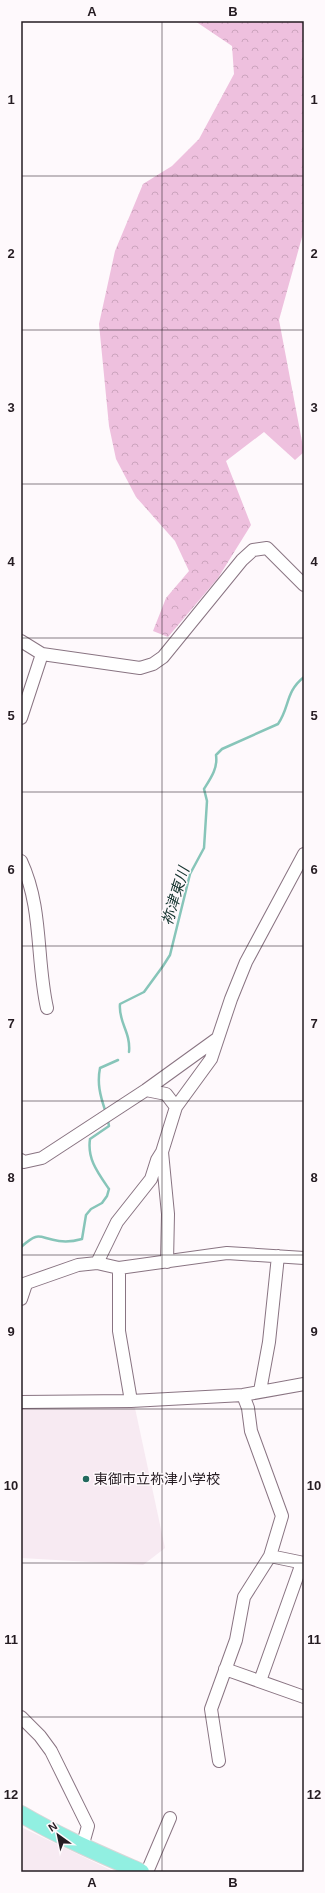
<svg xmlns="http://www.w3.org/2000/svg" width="325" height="1893" viewBox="0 0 325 1893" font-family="Arial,'Noto Sans JP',sans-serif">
<defs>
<pattern id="forest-crowns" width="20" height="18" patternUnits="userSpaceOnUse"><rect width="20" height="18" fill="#eec0de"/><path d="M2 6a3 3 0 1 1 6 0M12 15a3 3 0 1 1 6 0" fill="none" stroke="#cca4be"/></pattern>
</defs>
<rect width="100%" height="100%" fill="#fef9fc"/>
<path fill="#f7eaf2" d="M135,1408l30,140 -22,17 -122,-7v-149z
M21,1827l94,45h-94z"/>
<path fill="url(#forest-crowns)" d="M195,21h109v209l-25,90 25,132 -9,8 -31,-28 -38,29 25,64 -33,53 -50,59 -15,-6 13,-33 23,-27 -14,-30 -39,-44 -20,-38 -7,-33 -10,-102 16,-73 28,-67 29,-18 27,-27 35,-65 -2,-28z"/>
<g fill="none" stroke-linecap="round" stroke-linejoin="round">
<path stroke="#87c5b9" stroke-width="2.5" d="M129,1052c2,-20 -11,-30 -9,-48l24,-12 19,-26 7,-11 20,-81 14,-26 3,-47 -3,-12c7,-11 14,-21 12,-34l6,-6 56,-25c12,-17 7,-32 26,-47
M105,1110c-5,-15 -8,-27 -5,-42l18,-8
M21,1247c19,-17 17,-9 38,-6 7,1 16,0 23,-2l4,-24 5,-6 11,-6 5,-7 2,-7c-11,-16 -22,-30 -19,-50l19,-13 -1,-5"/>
<g stroke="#897482" stroke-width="14">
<path id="minor" d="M21,641l21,13 98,14 13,-4 10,-7 79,-97 11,-10 14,-2 37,37
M21,718l21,-64
M21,861c22,47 15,98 26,147
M146,1090l20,4 10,13
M162,1152l6,62 -1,48
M21,1160l3,2 18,-4 104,-68 72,-52
M97,1263l20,-41 34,-43 6,-19 5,-8 14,-45 35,-48 20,-60 15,-37 58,-108
M119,1268v63l12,70
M21,1285l57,-20 19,-2 22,5 108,-15 77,5
M21,1299l5,-15
M260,1391l9,-49 9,-86
M21,1402l110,-1 112,-6 61,-11
M270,1556l34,7
M225,1669l79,28
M260,1681l42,-118
M21,1717l19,19 11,15 37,75 -6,21
M219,1761l-8,-52 25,-69 8,-43 26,-41 12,-40 -31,-85 -3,-23 -5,-13
M147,1872l23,-54"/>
</g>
<g stroke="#d8d6d7" stroke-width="18">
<path id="major" d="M21,1814c39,23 79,40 120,58"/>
</g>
<use href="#minor" stroke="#fff" stroke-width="12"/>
<use href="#major" stroke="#91efe1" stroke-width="16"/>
</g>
<path fill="none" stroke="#251c22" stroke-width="1" stroke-opacity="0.55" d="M162,21v1851M21,176h283M21,330h283M21,484h283M21,638h283M21,792h283M21,946h283M21,1101h283M21,1255h283M21,1409h283M21,1563h283M21,1717h283"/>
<circle fill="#22695e" stroke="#fef9fc" stroke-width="1.5" cx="86" cy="1479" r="4"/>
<g text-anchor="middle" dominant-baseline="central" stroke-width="3" stroke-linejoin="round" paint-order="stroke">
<g font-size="14" fill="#251c22" stroke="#fef9fc" text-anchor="start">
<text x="94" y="1479">東御市立祢津小学校</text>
</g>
<g font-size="15" font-style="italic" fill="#14332e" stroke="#fef9fc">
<text transform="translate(175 896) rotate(-73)">祢津東川</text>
</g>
</g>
<rect width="325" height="1893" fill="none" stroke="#fef9fc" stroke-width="44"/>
<g transform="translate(58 1835) rotate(327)" stroke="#fef9fc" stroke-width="3" paint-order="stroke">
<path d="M0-3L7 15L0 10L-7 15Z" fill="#251c22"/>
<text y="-6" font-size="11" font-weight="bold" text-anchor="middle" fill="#251c22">N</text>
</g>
<rect x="22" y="22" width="281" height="1849" fill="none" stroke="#251c22" stroke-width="1.5"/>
<g font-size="13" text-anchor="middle" font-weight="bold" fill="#251c22">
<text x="92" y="16">A</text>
<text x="233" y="16">B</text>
<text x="11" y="104">1</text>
<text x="314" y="104">1</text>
<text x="11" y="258">2</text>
<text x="314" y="258">2</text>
<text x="11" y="412">3</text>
<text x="314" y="412">3</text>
<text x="11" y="566">4</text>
<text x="314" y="566">4</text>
<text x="11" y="720">5</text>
<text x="314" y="720">5</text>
<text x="11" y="874">6</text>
<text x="314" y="874">6</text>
<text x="11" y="1028">7</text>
<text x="314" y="1028">7</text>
<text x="11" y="1182">8</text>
<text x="314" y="1182">8</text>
<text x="11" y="1336">9</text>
<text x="314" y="1336">9</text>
<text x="11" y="1490">10</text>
<text x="314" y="1490">10</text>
<text x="11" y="1644">11</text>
<text x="314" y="1644">11</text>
<text x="11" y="1799">12</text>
<text x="314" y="1799">12</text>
<text x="92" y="1887">A</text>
<text x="233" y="1887">B</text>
</g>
</svg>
